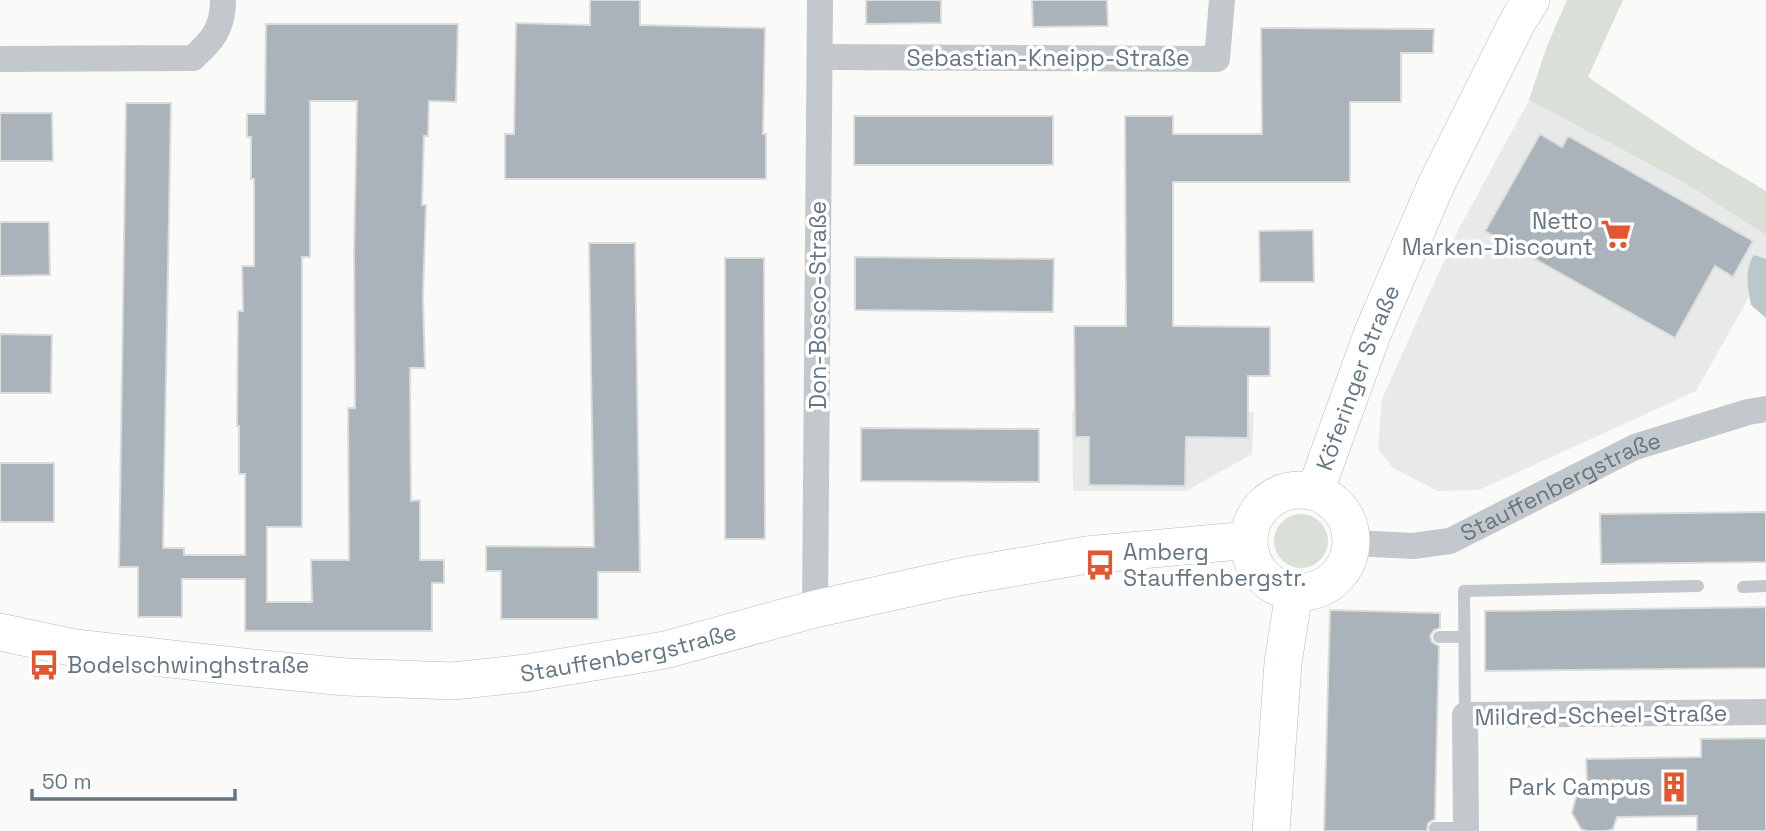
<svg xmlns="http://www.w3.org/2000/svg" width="1766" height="831" viewBox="0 0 1766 831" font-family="'Space Grotesk',sans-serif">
<rect width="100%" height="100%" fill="#fafaf8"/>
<path fill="#e8e9e9" d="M1529,100l154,82 83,53v32l-70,124 -217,99 -41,1 -45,-23 -15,-19 4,-50 75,-167z
M1072,412h182l-2,42 -66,37h-113z"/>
<path fill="#dadfd7" d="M1567,0h56l-35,77 106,71 72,43v44l-83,-53 -154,-82 18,-54z
M1274 541a27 27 0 1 1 54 0a27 27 0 1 1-54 0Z"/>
<path fill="#bbc7cb" d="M1754,255l12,4v59l-15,-13c-3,-17 -7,-35 3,-50z"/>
<path fill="#aab3b9" stroke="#dcdcda" stroke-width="2" fill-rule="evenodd" d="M590,0h50v25l125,3 -2,106h3v45h-261v-45h9l2,-111 74,2z
M866,0h75v23l-75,1z
M1032,0h75l1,26 -75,1z
M266,24h192l-2,78 -27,-1 -1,35h-4l-2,69h4l-3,92 2,71h-15l1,133 9,-1v60h24v23h-12v48h-187v-52h-63v38h-44v-50h-19l7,-464h45l-8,445h21v7h61v-81h-6v-48h-2l1,-115h5l-1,-45h12v-87h-3v-42h-4v-23h18zM310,101h47l-3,149 1,158h-7l1,152h-38l1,42h-45v-75h35v-270h8z
M1261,28l173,1 -1,24h-32v49h-51v80h-177v144l97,1v49h-22v62l-62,-1 -1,49 -96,-1v-48h-14l-1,-111h52l-1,-210h48v18h89z
M0,113h52l1,48h-53z
M854,116h199v49h-199z
M1540,134l22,13 6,-11 185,105 -20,36 -18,-11 -40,72 -190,-107z
M0,222h49l1,53 -50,1z
M1313,230l1,52h-54l-1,-51z
M589,243h46l5,329h-42v47h-97v-48h-15v-25l108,1z
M855,257l199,2 -1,53 -198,-2z
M725,258h39l1,281h-40z
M0,334l52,1 -1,58h-51z
M861,428l178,1v53l-178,-1z
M0,463h54v59h-54z
M1766,512v50l-165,2 -1,-50z
M1766,607v61l-281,3v-60z
M1330,610l110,3v15l-6,2 -4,6 2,6 7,4 -4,173 -7,4 -1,8h-103z
M1766,738v93h-69v-15l-80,1 -4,12 -7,2h-19l-6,-2 -9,-16 5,-21 10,-11 -1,-22 115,-2v-18z"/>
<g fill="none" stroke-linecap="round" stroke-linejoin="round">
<g stroke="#b3babf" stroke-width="38">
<g id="secondary">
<circle cx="1300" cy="541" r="51"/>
<path id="s2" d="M1315,492l58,-160 63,-147 82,-164 13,-21"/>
<path id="s3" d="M0,632l75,16 167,19 104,10 107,4 74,-8 138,-23 150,-41 144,-32 128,-22 162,-15"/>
<path d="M1271,831l12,-168 11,-70"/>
</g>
</g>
<path stroke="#c3c8cc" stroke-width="12" d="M1743,587l23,-1
M1439,637h25
M1465,715l-1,-124 234,-5
M1435,828h31"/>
<g stroke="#c3c8cc" stroke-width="26">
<path d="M820,57l397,2 5,-59"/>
<path d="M0,59l193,-1c20,-18 30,-30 30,-58"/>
<path id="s1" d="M1352,543l61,3 37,-5 185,-94 113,-35 18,-3"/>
<path d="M815,609l5,-609"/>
<path d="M1466,831l-1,-116 301,-3"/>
</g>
<use href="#secondary" stroke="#fff" stroke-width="37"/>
</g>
<defs>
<g id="supermarket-bare" transform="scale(2.415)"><path d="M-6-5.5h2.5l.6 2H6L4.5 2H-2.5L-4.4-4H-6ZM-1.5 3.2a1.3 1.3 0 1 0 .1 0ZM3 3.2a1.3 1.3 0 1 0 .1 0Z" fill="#e4572e" stroke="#fff" stroke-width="2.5" paint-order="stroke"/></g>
<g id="bus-bare" transform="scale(2.415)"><path d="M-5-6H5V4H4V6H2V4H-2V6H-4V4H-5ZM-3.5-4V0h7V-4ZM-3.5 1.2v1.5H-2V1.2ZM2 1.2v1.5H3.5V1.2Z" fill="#e4572e" stroke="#fff" stroke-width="2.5" paint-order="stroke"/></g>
<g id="building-bare" transform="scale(2.415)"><path d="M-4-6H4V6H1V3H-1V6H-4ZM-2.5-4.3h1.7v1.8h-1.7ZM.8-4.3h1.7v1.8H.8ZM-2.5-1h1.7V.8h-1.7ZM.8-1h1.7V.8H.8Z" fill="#e4572e" stroke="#fff" stroke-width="2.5" paint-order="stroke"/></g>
</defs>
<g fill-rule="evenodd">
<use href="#supermarket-bare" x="1616" y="234"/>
<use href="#bus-bare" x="1100" y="565"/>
<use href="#bus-bare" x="44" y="665"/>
<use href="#building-bare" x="1674" y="787"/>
</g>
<g text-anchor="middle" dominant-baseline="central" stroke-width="7" stroke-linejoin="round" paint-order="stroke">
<g font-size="23" fill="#657683" stroke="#fff">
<text x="1048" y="58">Sebastian-Kneipp-Straße</text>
<text transform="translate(818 305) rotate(-90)">Don-Bosco-Straße</text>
<text stroke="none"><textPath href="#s2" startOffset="122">Köferinger Straße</textPath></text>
<text stroke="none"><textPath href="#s1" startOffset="222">Stauffenbergstraße</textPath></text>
<text stroke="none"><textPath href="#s3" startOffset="634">Stauffenbergstraße</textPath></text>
<text transform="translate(1601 715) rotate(-1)">Mildred-Scheel-Straße</text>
</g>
<g font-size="23" fill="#657683" stroke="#fff" text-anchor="end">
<text x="1593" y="221">Netto<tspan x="1593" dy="26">Marken-Discount</tspan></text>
<text x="1123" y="552" text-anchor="start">Amberg<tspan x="1123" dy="26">Stauffenbergstr.</tspan></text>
<text x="67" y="665" text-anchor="start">Bodelschwinghstraße</text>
<text x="1651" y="787">Park Campus</text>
</g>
</g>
<path d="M32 789v10h203v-10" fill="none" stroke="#657683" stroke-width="3.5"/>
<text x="42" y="789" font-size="21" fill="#657683" stroke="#ffffff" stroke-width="5" paint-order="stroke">50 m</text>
</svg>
